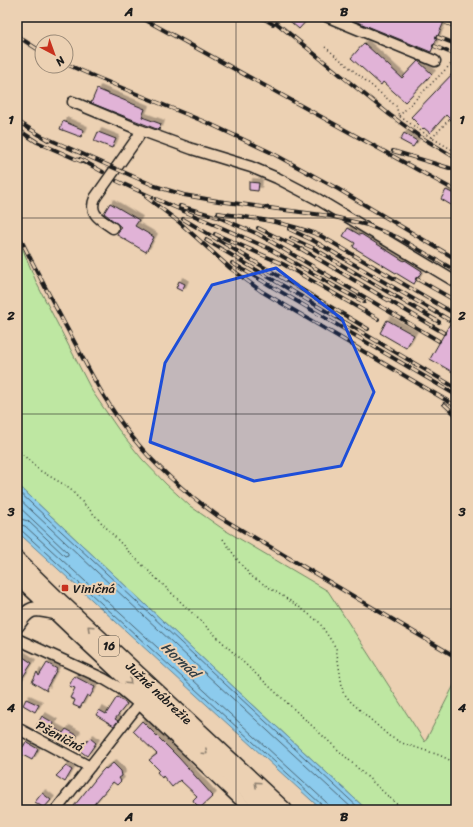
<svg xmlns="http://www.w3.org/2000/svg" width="473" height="827" viewBox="0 0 473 827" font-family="Sriracha,sans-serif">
<defs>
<filter id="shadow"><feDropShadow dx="3.5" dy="-3.5" stdDeviation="0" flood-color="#0004"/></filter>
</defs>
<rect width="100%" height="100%" fill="#ecd1b3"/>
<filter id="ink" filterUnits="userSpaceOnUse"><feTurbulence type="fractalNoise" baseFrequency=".025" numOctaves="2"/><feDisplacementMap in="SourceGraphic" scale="8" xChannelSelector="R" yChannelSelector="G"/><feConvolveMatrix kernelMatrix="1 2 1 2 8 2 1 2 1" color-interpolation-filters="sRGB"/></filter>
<g filter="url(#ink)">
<path fill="#bee7a2" stroke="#6d825f" d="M17,235l20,49 55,107 26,38 24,30 24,25 24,22 33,23 105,62 97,151 31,-61v129h-89l-155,-143 -195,-183z"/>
<path fill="#8ccbed" stroke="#5f8599" d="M17,484l195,183 155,143h-45l-299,-273 -6,-6z"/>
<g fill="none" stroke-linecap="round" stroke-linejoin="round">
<path stroke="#496270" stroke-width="1" d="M17,490l193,180 151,140
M17,497l189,177 148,136
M17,505l51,48v2l-3,1 -37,-35 -11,-3
M17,524l8,2 301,276 2,3 1,5
M17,529l4,1 301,275 2,5"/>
</g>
<path fill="#e1b3d7" stroke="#1c1c1c" filter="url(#shadow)" d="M285,17h18l4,3 -8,9z
M345,17h101l-15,35z
M364,43l38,35 16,-17 14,13 -27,28 -22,-20 -2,3 -30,-27z
M456,70v24l-4,4 4,4v23l-10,-10 -16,18 -6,-5 -1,1 -12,-12z
M97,89l48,20 -3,8 19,7 -2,6 -68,-27z
M63,121l21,9 -3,7 -21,-8z
M98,132l18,7 -4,9 -18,-7z
M404,133l13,8 -4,6 -13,-7z
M249,182l10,1 -1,8 -9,-1z
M446,190l10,5v13l-15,-9z
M110,203l29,17 -4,6 19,11 -8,15 -29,-17 4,-8 -17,-14z
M348,228l12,7 1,-1 43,27 1,-1 17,11 -8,13 -61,-37 2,-4 -12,-7z
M179,281l6,3 -3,7 -6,-3z
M456,313v61l-26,-15z
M387,320l27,15 -8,13 -26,-15z
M17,653l15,10 -15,23z
M47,663l10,6 -11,20 1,2 -15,-9 5,-10 2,4z
M74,676l21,11 -5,10 -3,-2 -7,13 -7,-3 2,-5 -5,-2 5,-10 -6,-2z
M117,697l10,7 -12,15 3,2 -4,5 -18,-11 3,-5 7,4z
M26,699l13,6 -4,7 -12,-7z
M42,716l12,7 -2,4 11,6 3,-4 11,6 -6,11 -11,-7 -24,-12z
M142,721l37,37 34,38 -13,12 -6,-6 -1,-2 4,-4 -17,-16 -8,7 -9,-11 -1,2 -5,-6 2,-2 -10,-10 8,-6 -24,-23z
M90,738l6,5 -9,13 -8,-6z
M26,742l12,7 -6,11 -15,-8v-5h6z
M113,763l8,8 1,5 -3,2 2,3 -4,4 -4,-3 -24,28h-10l-5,-4 28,-35 3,-3 1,1z
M66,766l6,4 -7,12 -9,-6z
M42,793l9,7 -7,8 -9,-6z"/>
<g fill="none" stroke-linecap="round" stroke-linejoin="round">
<g stroke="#1c1c1c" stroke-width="13">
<path id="minor" d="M328,17l107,44
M73,102l67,28 -2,7 -43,61c-7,16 6,22 18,30
M140,130l52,19 59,18 26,11 42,22 137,82
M17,639l87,40 17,10 18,15 111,106
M17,728l73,39
M56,810l83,-106"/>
</g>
<g stroke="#1c1c1c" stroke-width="17">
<path id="highway" d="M17,559l39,38 229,213
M17,576l64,61 186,173
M17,625c12,-18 17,-18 37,-13"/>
</g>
<path stroke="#1c1c1c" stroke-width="1.5" stroke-dasharray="1 3" stroke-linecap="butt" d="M325,47l71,59 3,10 28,19 29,17
M399,116l53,-53 1,-9 3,-9
M432,138l24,-26
M17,449l22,21 24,14 8,6 59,63 113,109 160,148
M223,539l16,23 12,14 47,30 21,16 17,26 7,44 8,10 38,34 13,7 37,12 17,8
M60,585l5,3"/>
<use href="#minor" stroke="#ecd1b3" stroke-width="10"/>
<use href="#highway" stroke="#ecd1b3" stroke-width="14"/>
<g stroke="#1c1c1c" stroke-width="4">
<path id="rail" d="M140,17l316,174
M261,17l12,7
M269,17l121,98 29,21 37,22
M444,22l12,5
M17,36l25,16
M437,37l19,7
M434,46l22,9
M66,64l32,14 112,46 60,28 68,37 118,70
M17,121l31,19
M17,129l20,13 48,21
M44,137l111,49 29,9 34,6 112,15 37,9 30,12 59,34
M393,151l63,19
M80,159l23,13
M117,181l35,16
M146,197l33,25 51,46 31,23 195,115
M156,199l112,49 73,42 23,12
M180,206l38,11 40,17 181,107
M218,213c36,5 68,9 103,23l134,78
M183,219l185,110
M258,228l45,22 141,83
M289,229l25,12 137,80
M17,232c19,38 39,76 59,113 17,33 34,65 57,93 25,31 54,56 85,78l238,141
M215,234l68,30 95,55
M291,238l22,10 126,74
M206,240l250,148
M232,263l224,132
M417,279l39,22
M444,404l12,11"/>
</g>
<use href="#rail" stroke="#ecd1b3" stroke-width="2.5" stroke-dasharray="8" stroke-linecap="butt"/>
</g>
<defs><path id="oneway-chevron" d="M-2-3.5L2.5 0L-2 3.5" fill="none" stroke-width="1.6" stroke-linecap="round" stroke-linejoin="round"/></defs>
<g stroke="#8e806f">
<use href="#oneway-chevron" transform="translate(90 628) rotate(-137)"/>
<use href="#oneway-chevron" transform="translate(129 682) rotate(43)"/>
<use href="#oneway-chevron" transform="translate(205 752) rotate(43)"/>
<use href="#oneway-chevron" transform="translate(257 784) rotate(-137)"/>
</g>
</g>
<path fill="#1d4ed8" fill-opacity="0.2" stroke="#1d4ed8" stroke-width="3" stroke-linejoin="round" d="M276,268l66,51 32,73 -33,74 -87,15 -104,-39 15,-79 47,-78z"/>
<path fill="none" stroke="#1c1c1c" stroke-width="1" stroke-opacity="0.55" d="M236,17v793M17,218h439M17,414h439M17,609h439"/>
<rect fill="#c8321e" stroke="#ecd1b3" stroke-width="1.5" x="61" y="584" width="8" height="8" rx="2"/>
<g text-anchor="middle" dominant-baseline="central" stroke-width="4" stroke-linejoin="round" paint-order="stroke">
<rect fill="#ecd1b3" stroke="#5a5249" stroke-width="1" x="99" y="636" width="20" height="20" rx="3"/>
<g font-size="12" font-weight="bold" fill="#1c1c1c">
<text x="109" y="646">16</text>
</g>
<g font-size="13" fill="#1c1c1c" stroke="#ecd1b3" text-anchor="start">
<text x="73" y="588">Viničná</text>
</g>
<g font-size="13" fill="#1c1c1c" stroke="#ecd1b3">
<text transform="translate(159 693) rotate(43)">Južné nábrežie</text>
<text transform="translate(60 736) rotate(28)">Pšeničná</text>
</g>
<g font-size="14" font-style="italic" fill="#323f46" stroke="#ecd1b3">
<text transform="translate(180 660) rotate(43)">Hornád</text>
</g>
</g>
<rect width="473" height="827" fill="none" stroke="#ecd1b3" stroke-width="44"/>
<g transform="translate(54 54) rotate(139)"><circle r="19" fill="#ecd1b3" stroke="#998977"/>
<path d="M0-3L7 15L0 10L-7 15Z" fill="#c8321e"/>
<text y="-6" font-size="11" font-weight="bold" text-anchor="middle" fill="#1c1c1c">N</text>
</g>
<rect x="22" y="22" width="429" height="783" fill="none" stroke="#1c1c1c" stroke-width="1.5"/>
<g font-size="13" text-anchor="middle" font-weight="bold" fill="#1c1c1c">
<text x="129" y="16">A</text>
<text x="344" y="16">B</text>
<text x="11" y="124">1</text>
<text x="462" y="124">1</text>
<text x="11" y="320">2</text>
<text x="462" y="320">2</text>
<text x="11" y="516">3</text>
<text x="462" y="516">3</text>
<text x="11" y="712">4</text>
<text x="462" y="712">4</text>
<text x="129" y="821">A</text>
<text x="344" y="821">B</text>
</g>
</svg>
